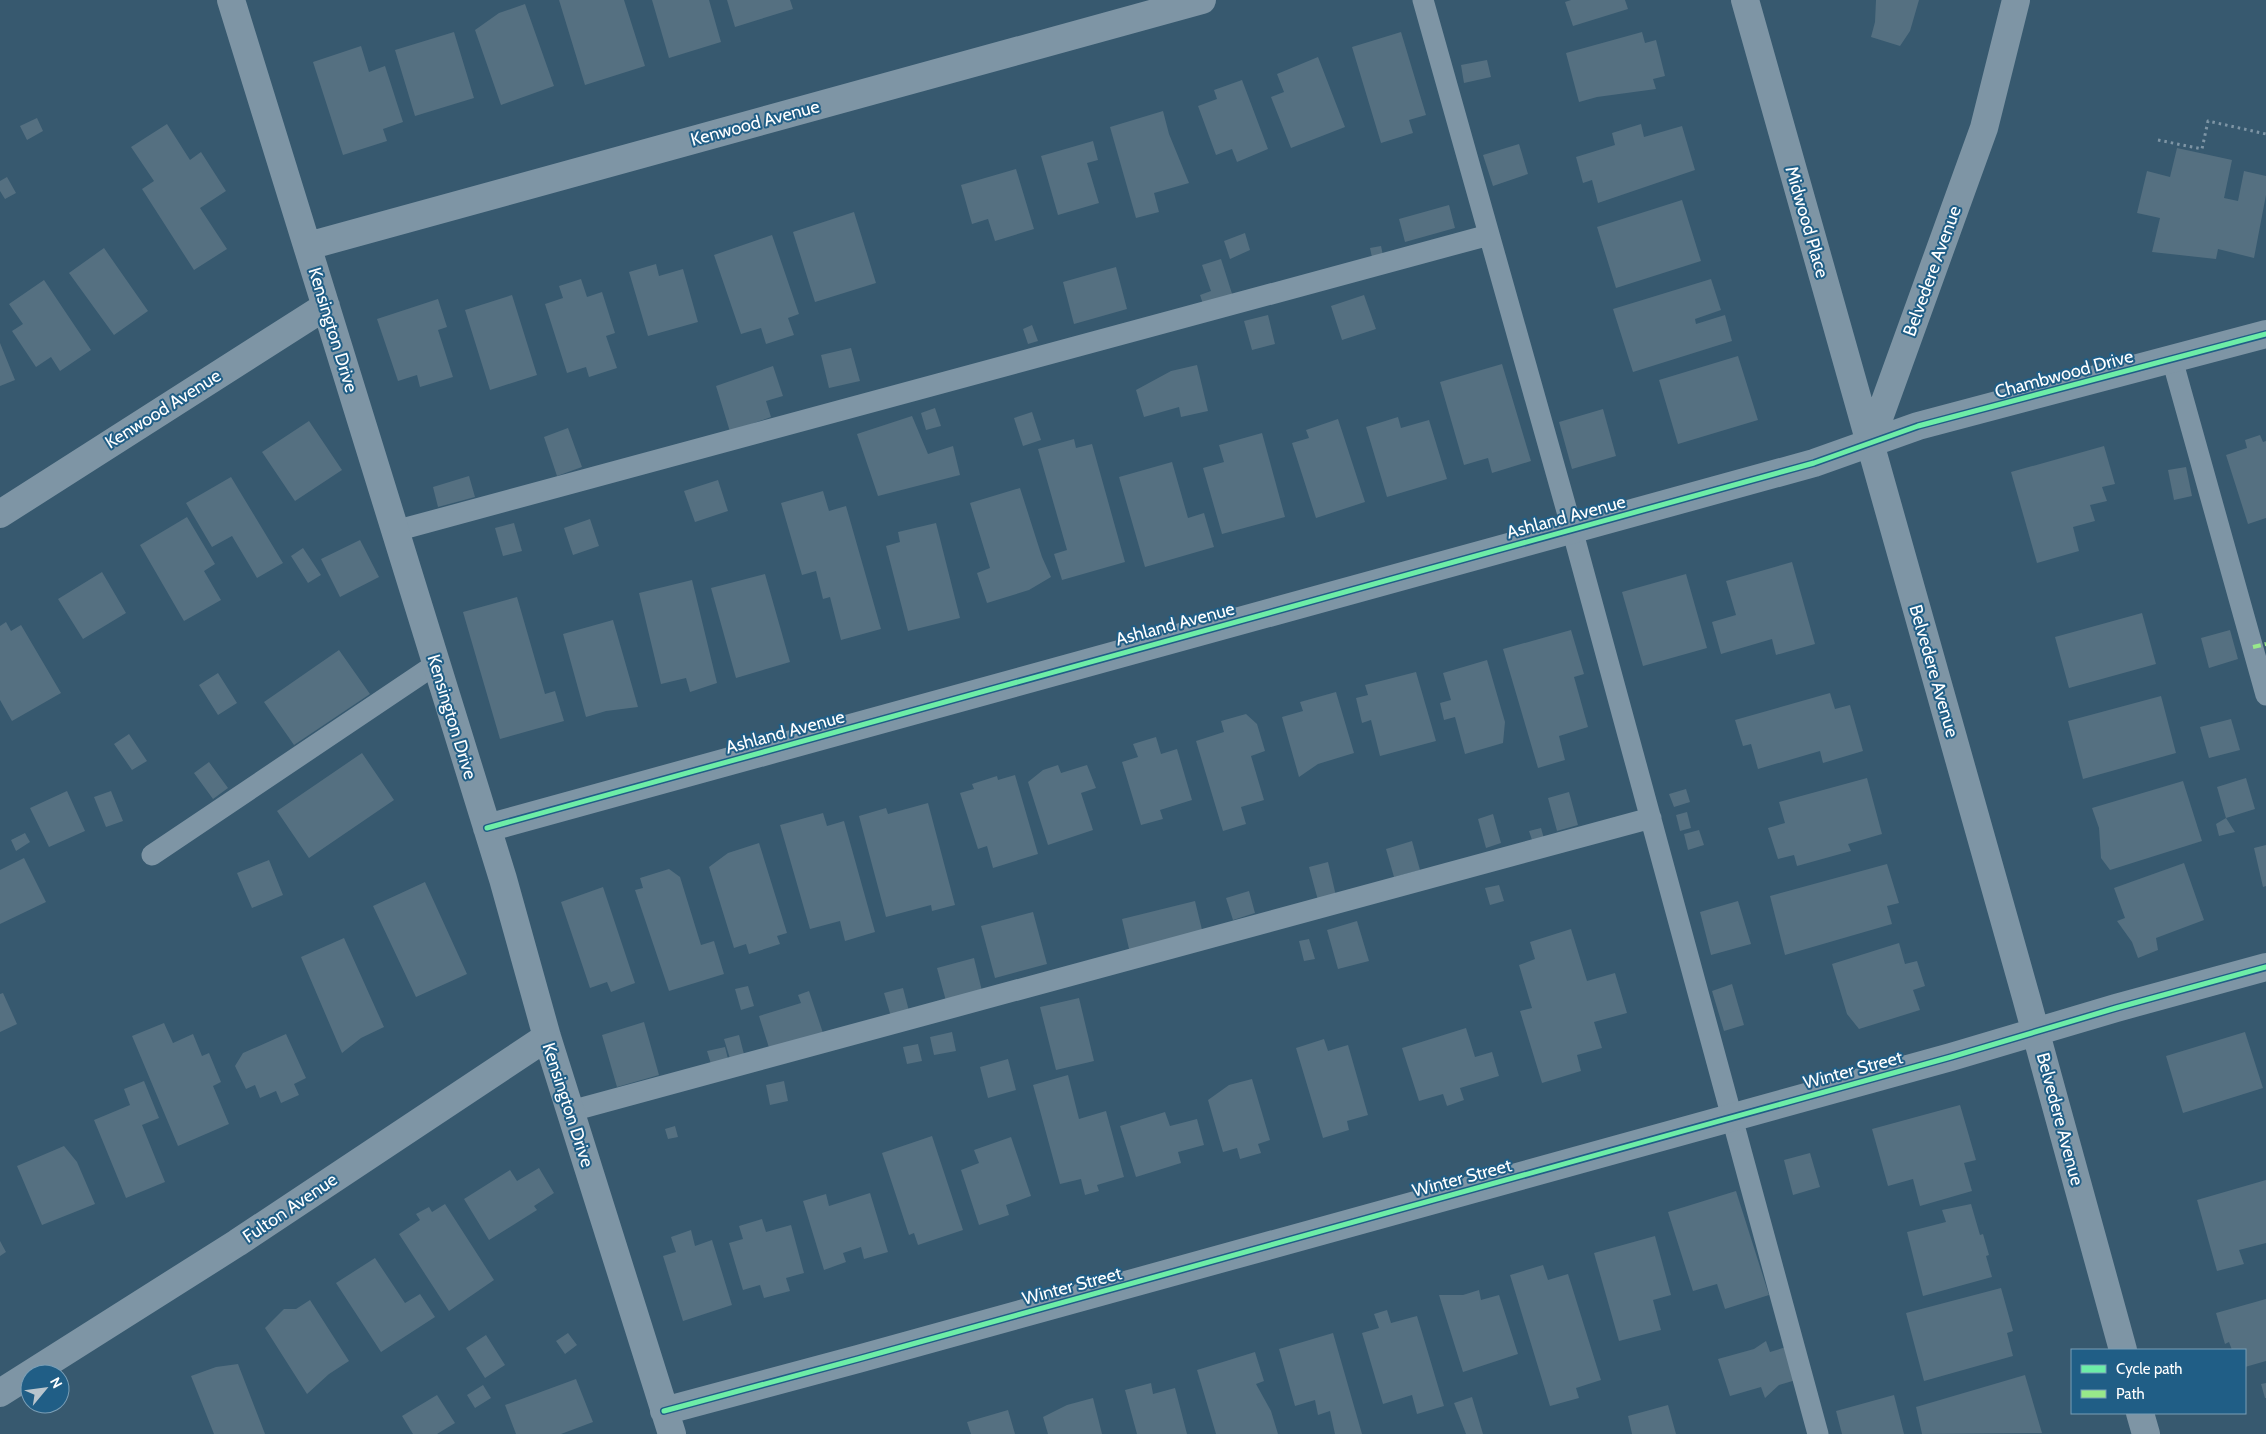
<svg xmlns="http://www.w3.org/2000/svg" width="2266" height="1434" viewBox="0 0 2266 1434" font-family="Cabin,sans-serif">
<rect width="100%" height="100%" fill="#37596f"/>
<path fill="#557081" d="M559,0h65l21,66 -60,19z
M652,0h57l12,42 -52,16z
M727,0h63l3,9 -58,18z
M1571,0h54l3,9 -55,17 -8,-24z
M1876,0h43l-9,31 -10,15 -29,-9 4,-15z
M525,4l29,82 -53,19 -26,-75 24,-17z
M454,32l20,66 -59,18 -20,-66z
M1401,32l25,83 -17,5 4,13 -32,10 -29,-96z
M1642,32l3,11 11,-3 9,36 -12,3 3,10 -59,8 -18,5 -13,-49z
M361,46l8,26 16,-6 18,56 -20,7 4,12 -44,14 -30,-93z
M1318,57l27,70 -54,21 -20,-51 13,-5 -7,-18z
M1487,60l4,17 -27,6 -3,-18z
M1242,80l26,69 -31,13 -5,-13 -16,6 -18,-49 19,-7 -3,-9z
M1163,111l6,23 20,49 -35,10 5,19 -23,6 -26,-91z
M37,118l6,13 -16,9 -7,-14z
M167,124l23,36 11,-8 25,39 -26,17 27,41 -33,21 -52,-81 12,-8 -23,-34z
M1641,124l3,13 38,-11 13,44 -97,33 -6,-23 -9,3 -7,-26 39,-12 -3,-12z
M1093,141l5,19 -11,3 12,40 -41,12 -17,-59z
M1519,144l9,30 -35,12 -10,-31z
M2177,148l55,12 -8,38 14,3 6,-30 22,5v19l-12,63 -36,-9 -2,10 -64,-7 8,-34 -23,-5 10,-42 23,6z
M1016,169l18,60 -39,12 -7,-22 -16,5 -11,-39z
M7,177l9,16 -11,6 -5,-8v-10z
M1682,200l19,61 -85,27 -19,-61z
M1449,205l6,23 -50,14 -6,-23z
M854,212l22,71 -61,19 -22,-70z
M1245,233l5,17 -20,9 -6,-18z
M772,235l27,79 -11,4 6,17 -28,9 -5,-16 -20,6 -27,-79z
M1381,246l3,14 -11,2 -3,-14z
M104,248l44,63 -34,24 -45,-62z
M1221,259l13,41 -29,10 -5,-15 11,-4 -9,-26z
M656,264l3,12 24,-7 15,53 -50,14 -19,-64z
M1116,267l11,42 -53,15 -11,-42z
M581,279l6,18 15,-5 13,41 -9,3 11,32 -28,9 -3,-10 -19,6 -22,-69 18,-6 -4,-12z
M1711,279l10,31 -26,9 1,5 29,-9 7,26 -99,31 -20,-63z
M44,280l47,70 -31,21 -9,-14 -15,10 -24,-36 11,-7 -14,-20z
M512,295l25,80 -47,15 -25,-80z
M1364,295l12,34 -34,11 -11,-34z
M438,299l9,28 -9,3 15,47 -33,10 -3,-12 -19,6 -21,-62z
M1268,315l7,29 -23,6 -8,-29z
M1032,325l6,16 -10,3 -5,-15z
M0,343l15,37 -15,6z
M851,348l9,33 -31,7 -8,-33z
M1738,356l20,64 -80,24 -19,-64z
M1502,364l29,97 -39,12 -4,-15 -24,7 -24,-83z
M1197,365l11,46 -27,6 -2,-10 -35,10 -8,-27 35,-19z
M773,366l10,30 -17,5 5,16 -17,6 -23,12 -15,-49z
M935,408l6,18 -15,4 -5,-17z
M1603,409l13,47 -44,13 -13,-47z
M1032,412l9,28 -18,6 -9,-28z
M912,416l16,38 25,-8 7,29 -82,21 -21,-62z
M1398,417l3,11 28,-8 18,59 -60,18 -21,-70z
M1338,419l27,83 -49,16 -24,-75 17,-5 -3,-8z
M309,421l33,49 -47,31 -33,-49z
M568,428l14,39 -25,9 -13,-39z
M1262,433l23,84 -63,17 -19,-66 21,-6 -5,-17z
M2260,435l3,7 3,-1v77l-18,6 -22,-69 21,-7 -2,-8z
M1074,439l2,9 16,-4 33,118 -63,18 -8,-26 13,-4 -29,-101z
M2104,446l11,38 -13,3 5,14 -17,4 5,16 -22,6 6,24 -42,12 -26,-91z
M1172,462l16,56 16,-5 10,34 -69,20 -26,-90z
M2186,467l6,29 -18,4 -6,-30z
M469,476l6,21 -37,10 -5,-20z
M231,477l52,86 -26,15 -25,-42 -20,11 -26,-44z
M718,480l10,31 -33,11 -11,-31z
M1020,488l22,69 9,20 -22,13 -42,13 -10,-30 13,-5 -20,-65z
M823,491l6,20 17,-5 35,123 -40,11 -11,-43 -7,2 -7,-28 -14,4 -21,-72z
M187,517l28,47 -11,7 17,29 -37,21 -44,-76z
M590,519l9,27 -26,9 -9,-27z
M514,523l8,28 -19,5 -8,-28z
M936,523l24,95 -52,13 -22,-85 14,-4 -2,-10z
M360,540l19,37 -39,20 -19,-38z
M303,548l18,27 -13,8 -17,-27z
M1792,562l23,82 -39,11 -4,-16 -51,15 -9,-32 24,-7 -10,-34z
M102,572l24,41 -43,26 -25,-40z
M765,574l25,88 -54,16 -25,-90z
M1686,574l21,74 -64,18 -21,-74z
M692,580l25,103 -27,9 -4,-14 -25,6 -22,-91z
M517,597l28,97 10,-3 9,30 -64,18 -37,-127z
M2142,613l14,51 -87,24 -14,-51z
M613,620l25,87 -32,4 -20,6 -23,-83z
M6,622l5,9 10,-6 40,68 -49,28 -12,-21v-74z
M1571,630l13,44 -10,3 14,50 -29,9 6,24 -27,8 -35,-119z
M2230,630l8,29 -29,9 -8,-30z
M339,650l31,44 -76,51 -30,-43z
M1487,660l18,62 -2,21 -38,11 -10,-37 -11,3 -4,-17 11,-3 -8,-27z
M1416,672l20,69 -56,15 -9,-36 -9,3 -6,-25 12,-3 -3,-10z
M218,673l19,30 -19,12 -19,-30z
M1336,692l18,61 -36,11 -19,13 -17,-60 21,-6 -3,-9z
M1830,693l5,16 15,-4 13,46 -40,12 -3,-12 -62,18 -7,-25 -8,2 -8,-26z
M2161,696l15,57 -93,26 -15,-58z
M1246,714l11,10 8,27 -14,5 13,44 -23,7 5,17 -23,7 -27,-90 28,-9 -3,-11z
M2231,719l9,31 -31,8 -9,-31z
M129,734l18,27 -15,9 -18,-26z
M1156,737l5,17 16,-5 15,51 -32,10 3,9 -22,6 -19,-63 16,-5 -5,-13z
M362,753l32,47 -85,58 -32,-47z
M209,762l19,26 -15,11 -19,-26z
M1058,765l3,8 26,-8 9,23 -15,5 12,37 -45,15 -20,-63 15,-12z
M1015,775l23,79 -45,14 -6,-22 -9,3 -18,-56 14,-4 -2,-5 25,-8 1,4z
M1867,778l15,56 -34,10 3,7 -54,15 -3,-11 -16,4 -10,-31 17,-5 -6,-21z
M2246,778l9,31 -29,9 -9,-31z
M2183,781l19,60 -92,29 -9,-12 -2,-30 -7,-20z
M1686,789l4,13 -16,5 -5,-13z
M67,791l18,40 -36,16 -19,-39z
M111,791l12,30 -17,6 -12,-30z
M1569,792l9,33 -21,6 -9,-33z
M928,803l27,102 -23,6 -1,-6 -45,12 -27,-101 27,-8 2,6z
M1687,812l4,16 -11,3 -4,-16z
M823,813l4,13 17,-5 31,111 -30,9 -5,-20 -30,8 -30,-104z
M1493,814l8,29 -15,5 -8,-29z
M2226,818l9,14 -16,4 -3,-12z
M1541,828l4,14 -11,4 -5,-15z
M1699,830l5,15 -16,5 -4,-16z
M25,833l5,9 -14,9 -5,-11z
M1412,841l8,29 -26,7 -8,-28z
M759,843l28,90 -10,3 3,8 -31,10 -3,-10 -12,4 -25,-81 19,-14z
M2266,845v41l-3,1 -9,-39z
M24,858l22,44 -46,22v-54z
M269,860l14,35 -31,13 -15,-35z
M1328,862l9,38 -18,4 -10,-37z
M2184,863l20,57 -48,18 2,12 -20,8 -6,-16 -15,-21 8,-3 -11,-30z
M1887,864l12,39 -12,3 5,18 -107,31 -15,-59z
M669,869l11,8 21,68 13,-4 10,33 -55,17 -34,-101 8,-2 -3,-10z
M425,882l42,92 -51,23 -43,-91z
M1499,885l5,16 -14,4 -5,-17z
M603,887l32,96 -24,9 -4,-10 -17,6 -29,-86z
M1249,891l6,22 -22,7 -7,-22z
M1195,901l8,33 -73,19 -8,-34z
M1738,901l13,43 -40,11 -11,-43z
M1033,912l14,52 -52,14 -14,-52z
M1357,921l12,40 -31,8 -11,-39z
M1571,929l16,52 28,-8 12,40 -33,9 8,26 -25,7 4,16 -39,12 -22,-72 12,-3 -13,-43 16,-6 -5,-17z
M344,938l40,89 -23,11 -19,15 -41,-96z
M1309,939l6,20 -11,2 -5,-20z
M1899,943l6,21 12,-3 8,25 -12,4 7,20 -61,19 -12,-15 -15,-50z
M974,958l8,33 -36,10 -9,-33z
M1732,984l12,41 -20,6 -12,-40z
M748,986l6,20 -13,4 -6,-21z
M903,988l7,27 -18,5 -8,-27z
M809,991l15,45 -53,18 -12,-38 42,-13 -3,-8z
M3,993l14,31 -17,8v-38z
M1079,998l15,63 -38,9 -16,-63z
M644,1022l15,53 -42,12 -15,-52z
M164,1023l9,20 20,-9 9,22 7,-3 12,29 -8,4 16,38 -51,22 -46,-110z
M1466,1028l9,29 17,-5 7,24 -39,12 4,12 -17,6 -4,-12 -24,7 -17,-53z
M952,1032l4,19 -22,4 -4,-18z
M2245,1032l18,56 -80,25 -17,-57z
M286,1034l20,44 -12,6 5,11 -18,8 -5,-12 -16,7 -5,-13 -9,4 -11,-23 8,-13z
M739,1035l6,23 -14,4 -7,-23z
M1324,1039l4,12 20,-6 20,70 -21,6 2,9 -26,8 -27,-90z
M918,1044l4,17 -15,3 -4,-17z
M725,1047l3,12 -17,5 -4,-13z
M1008,1059l8,31 -28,8 -8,-31z
M1068,1075l11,44 27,-8 18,66 -27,8 2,6 -14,4 -4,-16 -21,5 -27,-99z
M1252,1079l18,61 -12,4 3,9 -21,6 -3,-11 -14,4 -15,-52 21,-15z
M144,1081l15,37 -17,7 23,57 -39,16 -32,-78 36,-15 -6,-16z
M784,1081l4,20 -18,4 -4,-20z
M1960,1105l16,55 -12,3 8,28 -52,15 -7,-27 -25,7 -16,-57z
M1165,1112l5,14 27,-7 7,26 -26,7 3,11 -45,14 -16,-51z
M675,1126l3,11 -10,2 -3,-10z
M932,1136l31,94 -45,15 -4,-12 -5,2 -27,-82z
M1011,1137l20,59 -25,9 3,10 -30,10 -18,-55 18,-7 -5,-13z
M64,1146l13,16 18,42 -53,21 -25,-59z
M1810,1153l10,34 -27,8 -9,-35z
M539,1168l15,25 -20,13 3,4 -48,30 -25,-41 46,-29 7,11z
M2266,1180v63l-27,7 5,14 -27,7 -20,-71z
M1736,1191l33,104 -44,14 -8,-25 -24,7 -25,-79z
M870,1193l18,59 -24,7 -3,-12 -18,6 3,9 -22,8 -21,-69 23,-7 3,12z
M445,1204l49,76 -45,31 -50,-77 21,-14 -4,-6 13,-7 3,5z
M1971,1204l9,31 3,-1 6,21 -3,1 6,21 -69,19 -16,-64 39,-10 -4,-12z
M762,1219l4,13 25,-7 13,48 -18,5 4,13 -26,7 -4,-13 -17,5 -14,-47 14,-4 -4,-13z
M691,1230l4,16 17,-6 20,65 -49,16 -20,-65 13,-4 -5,-15z
M1655,1236l16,59 -18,5 8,30 -42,11 -25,-88z
M0,1241l6,11 -6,4z
M375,1258l30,45 15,-9 15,23 -54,35 -45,-69z
M1543,1265l5,15 20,-6 33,106 -25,8 3,10 -29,8 -40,-131z
M2001,1288l12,43 -6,2 6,23 -89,25 -18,-68z
M1479,1290l2,10 18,-5 19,59 -55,18 -24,-77h24z
M2266,1299v62l-21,6v-17h-13l-3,-8 -4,2 -9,-31z
M310,1300l39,61 -20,13 -22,20 -42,-66 19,-19h12z
M1387,1310l4,13 26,-7 27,90 -27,8 -5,-19 -29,9 -21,-71 17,-5 -5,-14z
M568,1333l9,12 -12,9 -9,-13z
M1333,1333l29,101h-27l-5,-23 -12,4 -3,-15 -20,6 -16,-57z
M486,1335l19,30 -20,13 -19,-30z
M1766,1341l4,11 16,-5 10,33 -17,5 -14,13 -4,-11 -31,9 -12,-37 36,-10z
M1255,1352l9,29 -8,3 15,27 7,23h-62l-19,-64z
M238,1364l27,70h-51l-23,-58 25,-9z
M2025,1375l17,58 -120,1 -6,-27z
M576,1379l17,43 -32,12h-45l-11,-29z
M1151,1383l2,11 22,-6 12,46h-50l-12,-44z
M2266,1383v15h-1l-4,-14z
M483,1385l8,13 -16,10 -8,-13z
M437,1395l18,28 -18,11h-24l-11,-18z
M1894,1395l10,39h-62l-6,-23z
M1472,1397l11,37h-17l-12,-31z
M1093,1398l9,36h-54l-5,-17 24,-12z
M1668,1405l8,29h-44l-4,-18z
M1008,1410l7,24h-44l-4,-12z"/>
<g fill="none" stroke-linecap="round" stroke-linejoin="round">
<path stroke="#7e95a5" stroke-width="3" stroke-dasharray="2.5 4" stroke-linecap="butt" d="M2158,140l44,9 6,-28 58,13"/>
<path stroke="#7e95a5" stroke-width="21" d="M1423,0l149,529 246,905
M2172,359l94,336
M395,531l1094,-296
M152,855l284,-191
M571,1111l1080,-293"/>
<path stroke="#7e95a5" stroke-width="28" d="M231,0l272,879 44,158 125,397
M1745,0l125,443
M2016,0l-32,128 -114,315 156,554 97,353
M308,246l894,-246
M0,514l326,-208
M487,828l1327,-365 104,-37 348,-92
M30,1374l207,-131 310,-206
M0,1393l30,-19
M664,1411l194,-52 1093,-302 165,-49 150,-41
M2140,1413l6,21"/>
<path stroke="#98e88a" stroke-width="4" stroke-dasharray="8 4" stroke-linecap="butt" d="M2253,647l13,-3"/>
<g stroke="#205e86" stroke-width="8">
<path id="cycleway" d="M487,828l1327,-365 104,-37 348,-92
M664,1411l194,-52 1093,-302 165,-49 150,-41"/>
</g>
<use href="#cycleway" stroke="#6deda7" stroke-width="5"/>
</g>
<g text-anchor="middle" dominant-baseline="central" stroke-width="4" stroke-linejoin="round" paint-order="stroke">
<g font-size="18" fill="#fff" stroke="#205e86">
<text transform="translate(755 123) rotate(-15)">Kenwood Avenue</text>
<text transform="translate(1807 222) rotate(74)">Midwood Place</text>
<text transform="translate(1932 271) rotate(-70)">Belvedere Avenue</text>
<text transform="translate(333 330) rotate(73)">Kensington Drive</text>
<text transform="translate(2064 374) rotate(-15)">Chambwood Drive</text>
<text transform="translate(163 409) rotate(-32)">Kenwood Avenue</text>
<text transform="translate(1566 517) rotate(-15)">Ashland Avenue</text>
<text transform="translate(1175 624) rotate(-15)">Ashland Avenue</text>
<text transform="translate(1934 671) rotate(74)">Belvedere Avenue</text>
<text transform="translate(452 717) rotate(73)">Kensington Drive</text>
<text transform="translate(785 732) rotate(-15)">Ashland Avenue</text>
<text transform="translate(1853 1070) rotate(-15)">Winter Street</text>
<text transform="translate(568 1105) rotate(72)">Kensington Drive</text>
<text transform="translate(2060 1119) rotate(75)">Belvedere Avenue</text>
<text transform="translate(1462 1178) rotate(-15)">Winter Street</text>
<text transform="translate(290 1208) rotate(-34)">Fulton Avenue</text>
<text transform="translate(1072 1286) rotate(-15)">Winter Street</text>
</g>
</g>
<rect x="2071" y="1349" width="175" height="65" fill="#205e86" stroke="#799eb6"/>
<rect x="2081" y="1365" width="25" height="8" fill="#6deda7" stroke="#799eb6"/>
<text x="2116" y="1374" font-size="15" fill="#ffffff">Cycle path</text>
<rect x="2081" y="1390" width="25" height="8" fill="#98e88a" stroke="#799eb6"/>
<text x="2116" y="1399" font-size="15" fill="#ffffff">Path</text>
<g transform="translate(45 1389) rotate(61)"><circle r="24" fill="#205e86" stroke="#799eb6"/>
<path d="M0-4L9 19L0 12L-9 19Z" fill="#b9c5cd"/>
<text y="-8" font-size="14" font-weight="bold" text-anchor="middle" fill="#ffffff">N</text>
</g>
</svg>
